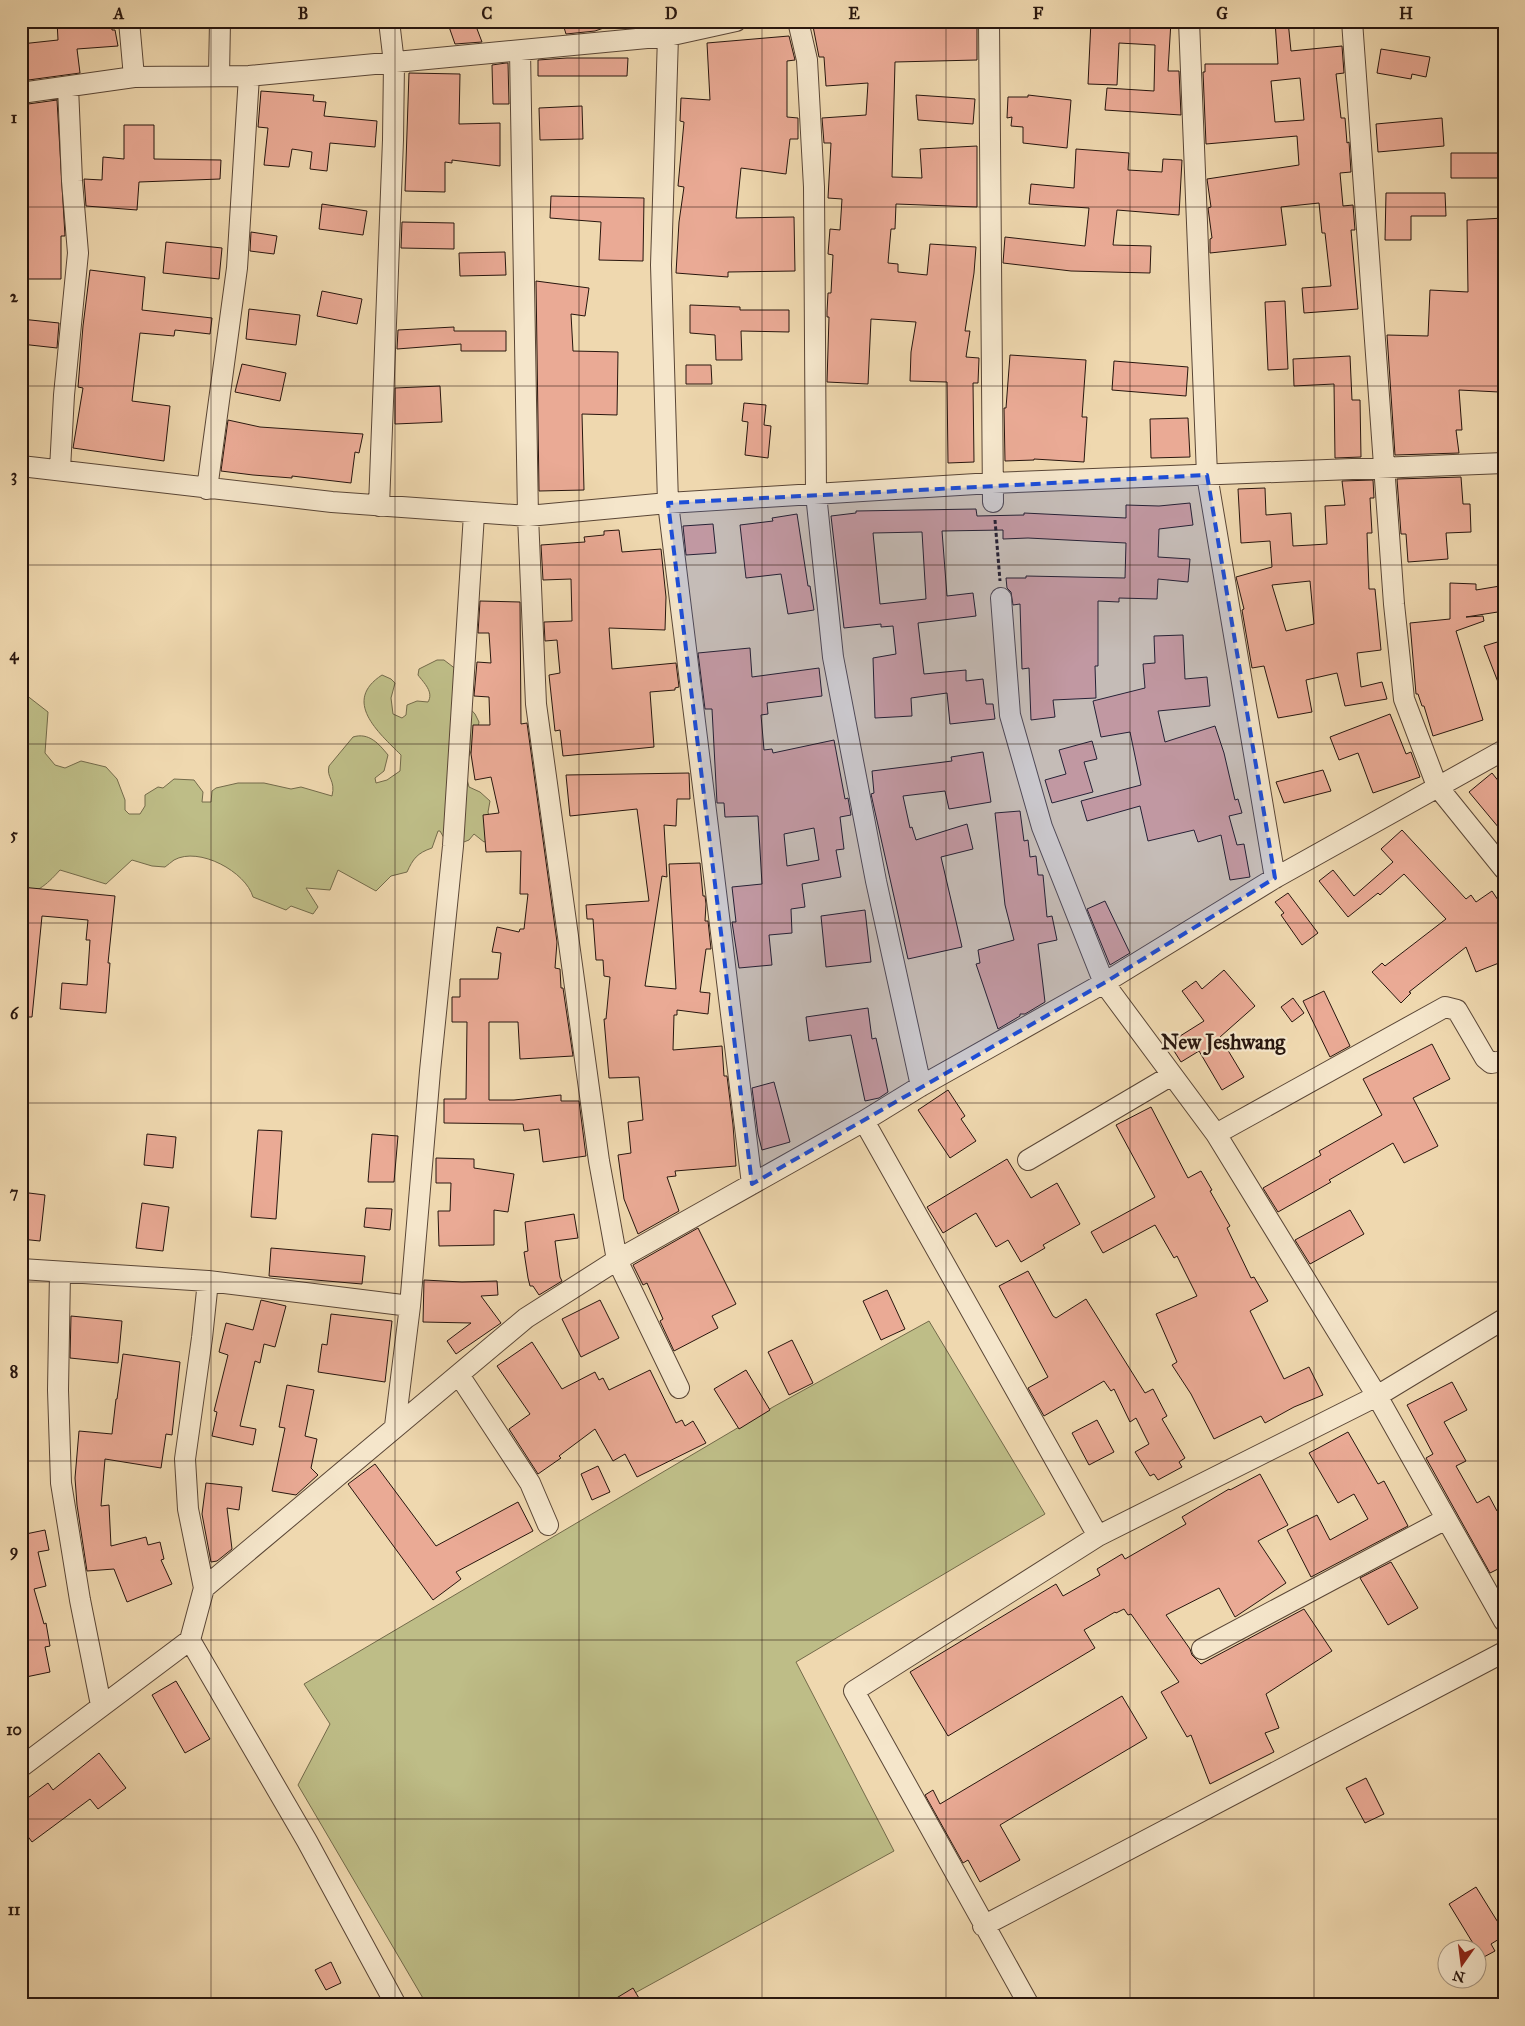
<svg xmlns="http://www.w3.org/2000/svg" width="1525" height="2026" viewBox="0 0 1525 2026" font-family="'IM FELL Great Primer',serif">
<rect width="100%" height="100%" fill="#efd8af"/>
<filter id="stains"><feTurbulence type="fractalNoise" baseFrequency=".004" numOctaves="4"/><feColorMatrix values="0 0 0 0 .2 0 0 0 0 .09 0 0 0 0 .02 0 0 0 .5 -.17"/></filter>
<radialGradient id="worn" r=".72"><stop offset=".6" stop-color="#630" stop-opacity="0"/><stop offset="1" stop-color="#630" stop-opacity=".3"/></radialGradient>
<path fill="#bebd87" stroke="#736a4a" d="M437,660h7l17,13 1,27 13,14 4,8 -3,18 -12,27 5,20 11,5 10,9 -2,11 5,21 -4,7 -5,2 -10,-8 -5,6 -13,5 -12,-7 -4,-7h-2l-6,17c-15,5 -19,11 -25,24l-16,4 -15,15 -38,-21 -8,20 -24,-2 12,19 -5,7 -22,-8 -5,4 -33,-13c-7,-25 -54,-51 -79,-37 -3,2 -6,5 -9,7l-13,-1 -20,-6 -26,24 -46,-14c-10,11 -23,25 -39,23v-202l27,21 -3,41 10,12 10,3 16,-7 25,6 11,12 8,21v10l4,4h11l5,-8v-11l13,-8 5,1 11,-9 20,1 9,12 -1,10h9l1,-11 4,-3 22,-5h26l27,6 10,-2 31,9c4,-16 -6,-18 -3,-30l24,-29c16,-5 26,7 35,18l-4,16 -9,7 1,5 11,-3 13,-9 1,-16c-23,-23 -59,-54 -19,-80l9,4 4,4 -4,15 2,16 9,4 4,-3 1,-10 10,-4 11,1c6,-10 -4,-19 -10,-27l1,-6z
M929,1321l116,193 -249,148 98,189 -281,154h-186l-129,-220 32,-61 -26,-40 469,-277z"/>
<path fill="#eaaa95" stroke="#28160e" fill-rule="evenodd" d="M57,21h54l1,9h3l3,16 -41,3 3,24 -59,8v-37l37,-4z
M447,21h27l8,21 -27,2z
M562,21h53v3l-20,7 -29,3z
M812,21h165v39l-82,2 -3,115 30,1 -2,-29 57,-3v61l-81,-3 -1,25h-4l-3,34 10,1v8l29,3 3,-31 46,3 -2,26 -9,58h5l-4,26 13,1 -1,25h-5l1,79 -26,1 -1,-81 -37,-1 1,-29 5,-30 -45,-3 -3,65 -41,-2 2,-65h-2v-5l1,-19h3l2,-38 -5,-1 2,-25 10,1 2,-31 -14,-1 3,-55h-7l-2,-25 44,-3 2,-32 -42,3 -2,-29h-5z
M1091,21h80l-3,50h11l2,44 -76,-5 2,-22 47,3 1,-46 -36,-2 -2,42 -29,-1z
M1275,21h13l3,30 51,-5 2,27 -8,1 5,44h4l2,25 2,-1 2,30 -11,1 3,33 10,-1 2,25h-4l7,79 -54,4 -2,-25 29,-2 -6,-53h-3l-3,-30 -38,4 5,38 -76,8v-14l2,-1 -4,-30 3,-1 -4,-28 92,-14 -2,-29 -91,8 -3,-72h2v-8h73zM1300,78l4,42 -29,2 -4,-41z
M789,36l6,24 -8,1v56l11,1v21h-8l-4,35 -45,-6 -5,50 58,-1 1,54 -67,1v5l-52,-4 3,-51 5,-35 -6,-1 6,-64 -4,-1 1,-23 29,2 -3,-57z
M1381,49l49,8 -4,20 -14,-3 -1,5 -34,-6z
M567,58h61l-1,18h-89v-16z
M506,63h2l1,41h-16l-1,-39z
M409,73l51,1 -1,50 41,-1v43l-48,-6v3l-7,-1v30l-40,-1z
M261,91l53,4 -1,6 13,1 -2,14 53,5 -2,26 -45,-4 -3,28 -17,-2 2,-17 -20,-3 -3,18 -25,-2 4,-37 -10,-1z
M916,95l59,4 -2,25 -55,-4z
M1028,95l43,5 -4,48 -44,-5v-16l-12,-1 1,-9 -5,1 1,-21h20z
M57,100l8,136h-4v43h-40v-174z
M582,106l1,33 -43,1 -1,-32z
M1442,118l2,28 -66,6 -2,-28z
M124,125h30v34l67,1 -1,19 -81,3 -2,28 -51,-4 -2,-27 18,1 1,-23 21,2z
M1076,149l53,4 -1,17 34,2 1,-13 19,1 -3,55 -62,-5 -4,35 38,1 -1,27 -79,-2 -68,-8 2,-26 80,9 4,-38 -60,-4 2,-20 43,4z
M1451,153h53v25h-53z
M1386,193h59l1,23h-35v24h-26z
M551,196l93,2 -1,63 -44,-1 2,-38 -51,-4z
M322,204l45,7 -4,24 -44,-6z
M1504,218v137h-4l-1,37 -40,-2 3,40h-6l3,23 -64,2 -8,-120 41,1 2,-46 38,2 -1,-72z
M402,222l52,1v26l-53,-1z
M251,232l26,4 -3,18 -24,-3z
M166,242l56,6 -3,31 -56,-6z
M505,252l1,23 -46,1 -1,-23z
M90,270l55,7 -3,33 70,8 -2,16 -35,-4 -1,6 -34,-3 -8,68 38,5 -6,55 -91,-13 10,-60 -5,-1 5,-61z
M536,281l53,7 -4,28 -14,-2 2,37 45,1 -1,63 -35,-1 2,76 -45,1z
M322,291l40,8 -5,25 -40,-8z
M1285,301l3,68 -20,1 -3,-68z
M690,305l50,2v3h49v22l-48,-1 1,29h-26l-1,-25 -25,-2z
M249,309l51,6 -4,30 -50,-6z
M21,319l38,4 -2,25 -36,-4z
M454,327v4h52v20h-45v-7l-64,5 1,-19z
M1010,355l76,5 -4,57h5l-3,45 -50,-3v1l-29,1 -1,-53h2z
M1350,356l2,44h8l1,57 -26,1 -1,-74 -40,2 -1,-27z
M1114,361l74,6 -2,29 -74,-6z
M242,364l44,9 -6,28 -45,-9z
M686,365h25l1,19h-26z
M440,386l2,36 -47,2v-36z
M744,403l22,2 -2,20 7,1 -3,32 -23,-3 3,-33 -6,-1z
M1188,418l2,39 -39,1 -1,-39z
M228,420l32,7 103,7 -4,19 -4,-1 -4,31 -59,-7v2l-39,-3 -32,-4z
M1461,477l2,27h7l1,28 -25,1 2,26 -40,3 -2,-28h-5l-4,-55z
M1373,480l1,18h-4l2,35h-5l2,56h6l6,61 -24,3 4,34 21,-5 5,17 -42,7 -8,-33 -31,7 6,32 -34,6 -14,-52 -12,2 -10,-58 2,-1 -8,-32 36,-10 -2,-26 -29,2 -3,-54 27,-1 1,27 25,-2 2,33 18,-1 16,-1 -2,-38 20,-1 -3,-24zM1310,581l4,43 -28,7 -14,-46z
M1190,503l3,22 -34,4 -1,28 32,2 -2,23 -30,-3 -1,20 -38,-1v4l-21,-1v65h-3l1,32 -43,2 2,17 -24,3 -2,-52 -7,1 -2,-65 -7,1 -2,-13 -4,-4 -1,-10h20v-2l99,2 1,-35 -98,-5 -25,1v-9l-61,1 5,65 26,-3 3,23 -58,7 6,51 42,-4v11l17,-2 3,25h7l2,15 -45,5 -3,-31 -36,5 1,18 -37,2 -2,-60 23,-4 -3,-28 -12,1v-3l-37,4 -13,-112 25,-3v-2l120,-2 1,7 47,-1v-2l102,5v-13l33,1zM922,532l4,67 -46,5 -7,-71z
M797,514l11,72h2l4,24 -26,4 -7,-40 -35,4 -6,-53 33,-4 -1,-3z
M713,524l3,29 -30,2 -3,-29z
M619,530l3,22 39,-3 5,48 -1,33 -56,-2 3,41 64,-6 3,24 -4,1v2l-25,2 4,55 -91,9 -3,-26 -5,1 -6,-56 11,-2 -3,-33 -12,1 -1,-19 28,-1 -1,-42 -28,1 -2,-35 44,-3 -1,-5 20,-2v-4z
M1450,583l26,1v6l24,-4 4,25 -38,6 17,-1 1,5 -28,10 27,89 -50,16 -9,-30h-2l-4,-12h-2l-6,-71 40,-4z
M480,601l40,1 1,122 6,-1 30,219 -2,26 5,1 1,19h2l10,68 -53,3 -2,-37h-29v78h25l47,-5v6h18l7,55 -43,6 -4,-33 -15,2 -1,-7 -79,-1v-24h22l1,-77h-15v-25h8v-18h38l3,-26 -9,-1 5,-25 22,5 1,-3h4l4,-35h-8l1,-43 -35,1 -3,-37 16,-2 -8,-36 -16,3 -4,-26 2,-29h17l-1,-28 -15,-1 3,-34 14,1 -2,-30h-11z
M1183,635l2,44 22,-2 3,29 -52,5 7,31 50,-16 9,27 11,47 3,-1 4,14 -13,3 8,29 7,-1 6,33 -20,3 -9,-45 -23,7 -4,-12 -46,11 -8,-35 -53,15 -6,-20 60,-16 -11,-53 -29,5 -8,-36 52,-13 -2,-24 12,-1 -1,-27z
M1504,640v55h-1l-19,-49z
M750,648l2,29 67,-9 3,28 -55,7 1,11 -7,1 3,35 8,-1 1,4 61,-13 11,59 3,-1 3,17 -11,2 4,32 -8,1 5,27 -39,7 3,23 -14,2 1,24 -23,2 3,30 -33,3 -7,-46h4l-4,-35 30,-3 -4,-68 -33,1 -1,-14h-7l-5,-94h-7l-7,-56zM814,828l5,32 -32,6 -3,-32z
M1390,714l16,40 5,-2 9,25 -47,16 -15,-40 -19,7 -9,-23z
M1092,741l5,18 -13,3 9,30 -41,11 -7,-23 21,-6 -7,-24z
M983,752l8,50 -42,7 -4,-18 -42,5 7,32 2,-1 4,13 51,-16 6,25 -32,8 21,90 -54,12 -37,-165 3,-1 -2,-22 80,-10 -1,-4z
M1323,770l8,21 -47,12 -8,-21z
M689,773l1,26h-13l-1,27 -12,-1 3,52 -5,-1 -17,110 31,3 -7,-125 31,-1 3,33h2l1,8 -1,17h3l3,28h-5l-6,43 10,1 -2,21 -31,-4v5h-3l-1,35 49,-4 2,30h3l6,49 3,41 -61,5 1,5 -9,1 12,34 -41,23 -14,-35 -6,-44 13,-2 -3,-31 15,-2 -4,-43 -30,1 -5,-59h2l4,-42 -6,-1 -1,-16h-7l-3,-41h-6l-1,-14 63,-4 -12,-92 -67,7 -4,-41z
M1492,773l12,15v46l-35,-42z
M1020,811l4,30 4,-1 2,17 6,-1 2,19h5l4,42 5,-1 5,24 -19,4 7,58 -20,12h-5v2l-22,13 -22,-65 4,-1 -2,-13 36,-10 -9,-35 -10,-92z
M1402,830l64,69 5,-4 5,7 16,-11 12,18v52l-28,11 -10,-25 -57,45 2,1 -10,10 -29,-31 10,-9 3,3 61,-47 -42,-45 -24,21 -2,-2 -30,24 -29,-36 14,-11 21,26 39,-34 -12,-13z
M21,887l94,9 -7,67h2l-4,50 -46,-4 2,-26 25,2 3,-45h-4l2,-20 -46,-4 -10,101h-11z
M1288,893l30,40 -16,12 -21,-30 3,-2 -9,-11z
M1105,901l25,52 -20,12 -23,-56z
M865,910l6,52 -45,5 -5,-51z
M1224,970l31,36 -35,31 24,40 -22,13 -23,-39 -18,11 -12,-19 35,-22 -22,-30 14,-10 6,8z
M1324,991l26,55 -20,11 -27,-56z
M1293,998l11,15 -12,9 -11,-15z
M868,1008l4,31 4,-1 12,54 -9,6 -14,3 -14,-66 -42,6 -3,-24z
M1432,1044l18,35 -37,19 25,48 -34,17 -11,-20 -64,37 2,2 -53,30 -15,-24 58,-33 -2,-4 63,-36 -19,-36z
M774,1082l16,60 -28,8 -4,-16 -6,-46z
M948,1090l17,26 -4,3 15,22 -26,17 -32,-48z
M1151,1107l37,71 13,-7 11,19 -2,1 20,35 -3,2 24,50 3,-1 14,24 -18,10 34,68 25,-12 14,28 -29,12 -29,16 -4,-7 -47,23 -23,-45 -19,-29 5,-3 -21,-48 41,-18 -20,-40 -3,2 -19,-33 -52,28 -12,-21 64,-35 -39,-72z
M258,1130l24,1 -6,88 -25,-2z
M147,1134l29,3 -3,31 -29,-3z
M372,1134l26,2 -4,46h-26z
M436,1158l38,1v9l40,6 -6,38 -14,-2v35l-55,1 -1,-35h12l1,-28h-15z
M1007,1159l24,39 26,-15 23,41 -37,21 2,3 -24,14 -13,-22 -12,7 -20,-34 -33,20 -16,-26z
M21,1192l24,3 -5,46 -19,-2z
M142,1203l27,4 -6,44 -27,-3z
M366,1208l26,1 -2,21 -26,-3z
M1350,1210l14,24 -54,30 -15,-24z
M574,1214l4,24 -23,3 5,36 2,4 -23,14 -6,-9h-3l-2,-8 -4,-26 4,-1 -3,-29z
M698,1228l38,76 -24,12 6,12 -44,23 -14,-30 3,-2 -16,-36 -4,2 -10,-20z
M271,1248l94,8 -3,28 -93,-8z
M1028,1271l25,45 3,2 30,-19 59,94 8,-4 14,27 -5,3 23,39 -6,4 3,5 -24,13 -4,-6 -4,2 -15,-24 14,-8 -13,-26 -6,4 -16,-33 -3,2 -7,-10 -60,35 -16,-28 20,-11 -49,-91z
M424,1280l38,2 35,-1 1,14 -17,1 20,27 -45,31 -9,-13 24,-18 -48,-1z
M887,1290l18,39 -24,11 -18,-39z
M261,1300l25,6 -11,41 -11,-3 -4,19 -5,-2 -15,65 16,3 -3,16 -41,-9 5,-24 -3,-1 14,-56 -9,-3 7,-29 27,7z
M600,1300l19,38 -38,19 -19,-38z
M331,1314l61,7 -7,61 -67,-10 4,-28 5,1z
M71,1316l51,5 -4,42 -48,-5z
M792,1340l21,43 -24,12 -21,-43z
M532,1342l30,47 33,-17 4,8 4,-2 6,12 41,-20 26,53 6,-3 3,6 8,-5 13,22 -69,34 -12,-23 -12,7 -18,-32 -36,27 2,2 -23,16 -29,-45 21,-15 -33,-48z
M123,1354l57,8 -8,73 -6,-1 -5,34 -56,-9 -4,47 8,-1 2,41 35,-9 2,8 12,-3 4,17 -3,1 11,24 -45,18 -13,-33 -27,2 -10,-66 -2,-27 4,-47 33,3 4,-35h1z
M746,1370l24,40 -31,19 -25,-40z
M1452,1382l15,28 -23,12 22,39 -10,5 21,37 12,-7 8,15 7,-4v59l-14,7 -64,-115 7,-4 -26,-49z
M287,1385l27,5 -9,46 12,3 -6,29 7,7 -22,20 -24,-4 13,-63 -6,-1z
M1097,1420l17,32 -25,13 -17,-32z
M1348,1432l30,52 6,-3 24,45 -97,51 -24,-47 30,-15 13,25 38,-21 -14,-25 -16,9 -29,-50z
M375,1464l61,82 82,-44 15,29 -77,41 5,7 -28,21 -85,-116z
M598,1466l12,26 -18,8 -11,-26z
M1260,1474l28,51 -30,16 28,42 -51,34 -16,-29 -53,27 24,34 2,6 9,9 103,-55 28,42 -66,43 13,34 -14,5 9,19 -64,32 -19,-49 -4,2 -26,-45 18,-10 -48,-68 -3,1 -4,-6 -8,4 -1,-1 -31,18 11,18 -147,88 -38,-64 146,-88 7,12 37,-21 -3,-6 25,-15 3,5 61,-35 -4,-7 47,-28 1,1z
M206,1483l36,4 -3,23 -12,-2 5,41 -15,12 -6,1 -9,-48z
M45,1530l4,20 -11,2 8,34 -12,3 10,35 2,-1 4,23 -5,1 5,25 -24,5 -5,-25v-117z
M1391,1562l27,46 -30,17 -28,-47z
M176,1681l34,58 -25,14 -33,-58z
M1122,1696l25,42 -147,87 20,35 -40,22 -12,-22 -5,3 -38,-68 8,-5 7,14z
M99,1753l27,35 -28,21 -8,-10 -58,43 -11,-15v-24l27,-20 5,7z
M1366,1778l18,36 -19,9 -19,-35z
M1476,1887l28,45v4l-13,8 4,7 -13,7 -33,-54z
M331,1962l10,21 -15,7 -11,-20z
M633,1988l10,17h-38z"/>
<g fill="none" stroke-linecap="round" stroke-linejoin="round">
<g stroke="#5a4636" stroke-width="22">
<path id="minor" d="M129,21l5,56
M798,21l9,39 7,127 2,307 17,163 43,224 45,205
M989,21l4,481
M1189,21l18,454 68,403
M1352,21l42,583 10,95 33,87 67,83
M668,36l-7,229 7,238 84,681
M520,51l8,465 8,188 63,457 18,99 62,128
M219,76l1,-55
M21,93l113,-16 115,-1 419,-40 68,-15
M21,466l311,36 196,14 140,-13 324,-20 512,-20
M60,469l4,-74 14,-142 -6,-72 -4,-94
M207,489l30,-221 12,-192
M379,506l14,-366 1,-77 -5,-42
M1001,598l9,117 32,112 62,156 112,151 161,262 127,225
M864,1121l234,415
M1216,1134l229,-127 12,3 28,48 6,5 13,-2
M1028,1160l144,-85
M21,1269l187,12 202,25
M60,1272l-2,118 3,93 19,117 21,105
M459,1375l71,108 18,42
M395,1426l15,-120 20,-235 23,-225 21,-332
M204,1588l322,-270 91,-58 247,-139 57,-35 183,-103 171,-105 229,-128
M190,1640l117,201 89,164
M1202,1649l244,-130
M21,1767l169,-127 14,-52 -16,-79 -3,-50 17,-121 6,-57
M983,1926l521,-274
M1029,2005l-175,-314 244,-155 279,-140 127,-77"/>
</g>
<path stroke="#28160e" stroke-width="3" stroke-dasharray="4 2.5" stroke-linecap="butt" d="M995,520l5,61"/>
<use href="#minor" stroke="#f5e6cb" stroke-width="20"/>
</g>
<path fill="#1d4ed8" fill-opacity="0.2" stroke="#1d4ed8" stroke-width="4" stroke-dasharray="10 6" stroke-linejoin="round" d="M1207,475l68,403 -171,105 -352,201 -84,-681z"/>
<path fill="none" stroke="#28160e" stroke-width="1" stroke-opacity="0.55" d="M211,21v1984M395,21v1984M579,21v1984M762,21v1984M946,21v1984M1130,21v1984M1314,21v1984M21,207h1483M21,386h1483M21,565h1483M21,744h1483M21,923h1483M21,1103h1483M21,1282h1483M21,1461h1483M21,1640h1483M21,1819h1483"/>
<g text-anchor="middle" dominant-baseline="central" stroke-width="4.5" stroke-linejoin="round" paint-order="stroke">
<g font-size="21" font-weight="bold" fill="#28160e" stroke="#f5e6cb">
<text x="1223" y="1042">New Jeshwang</text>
</g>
</g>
<rect width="1525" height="2026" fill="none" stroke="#efd8af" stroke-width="55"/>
<g transform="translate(1462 1964) rotate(194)"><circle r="24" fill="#f5e6cb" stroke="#a3937f"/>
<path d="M0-4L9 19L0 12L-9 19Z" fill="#8f2418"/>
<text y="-8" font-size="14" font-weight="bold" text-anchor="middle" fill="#28160e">N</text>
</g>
<rect x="28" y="28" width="1470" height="1970" fill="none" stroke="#28160e" stroke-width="2"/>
<g font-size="16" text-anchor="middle" font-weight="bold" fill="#28160e">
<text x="119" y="19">A</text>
<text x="303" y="19">B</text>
<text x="487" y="19">C</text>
<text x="671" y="19">D</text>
<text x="854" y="19">E</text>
<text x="1038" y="19">F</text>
<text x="1222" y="19">G</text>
<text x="1406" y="19">H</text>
<text x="14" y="123">1</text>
<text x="14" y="302">2</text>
<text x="14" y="481">3</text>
<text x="14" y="660">4</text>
<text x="14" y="840">5</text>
<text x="14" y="1019">6</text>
<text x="14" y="1198">7</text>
<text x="14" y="1377">8</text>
<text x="14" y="1556">9</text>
<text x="14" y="1735">10</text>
<text x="14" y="1915">11</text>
</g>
<rect width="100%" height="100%" filter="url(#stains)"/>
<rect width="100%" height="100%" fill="url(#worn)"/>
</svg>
